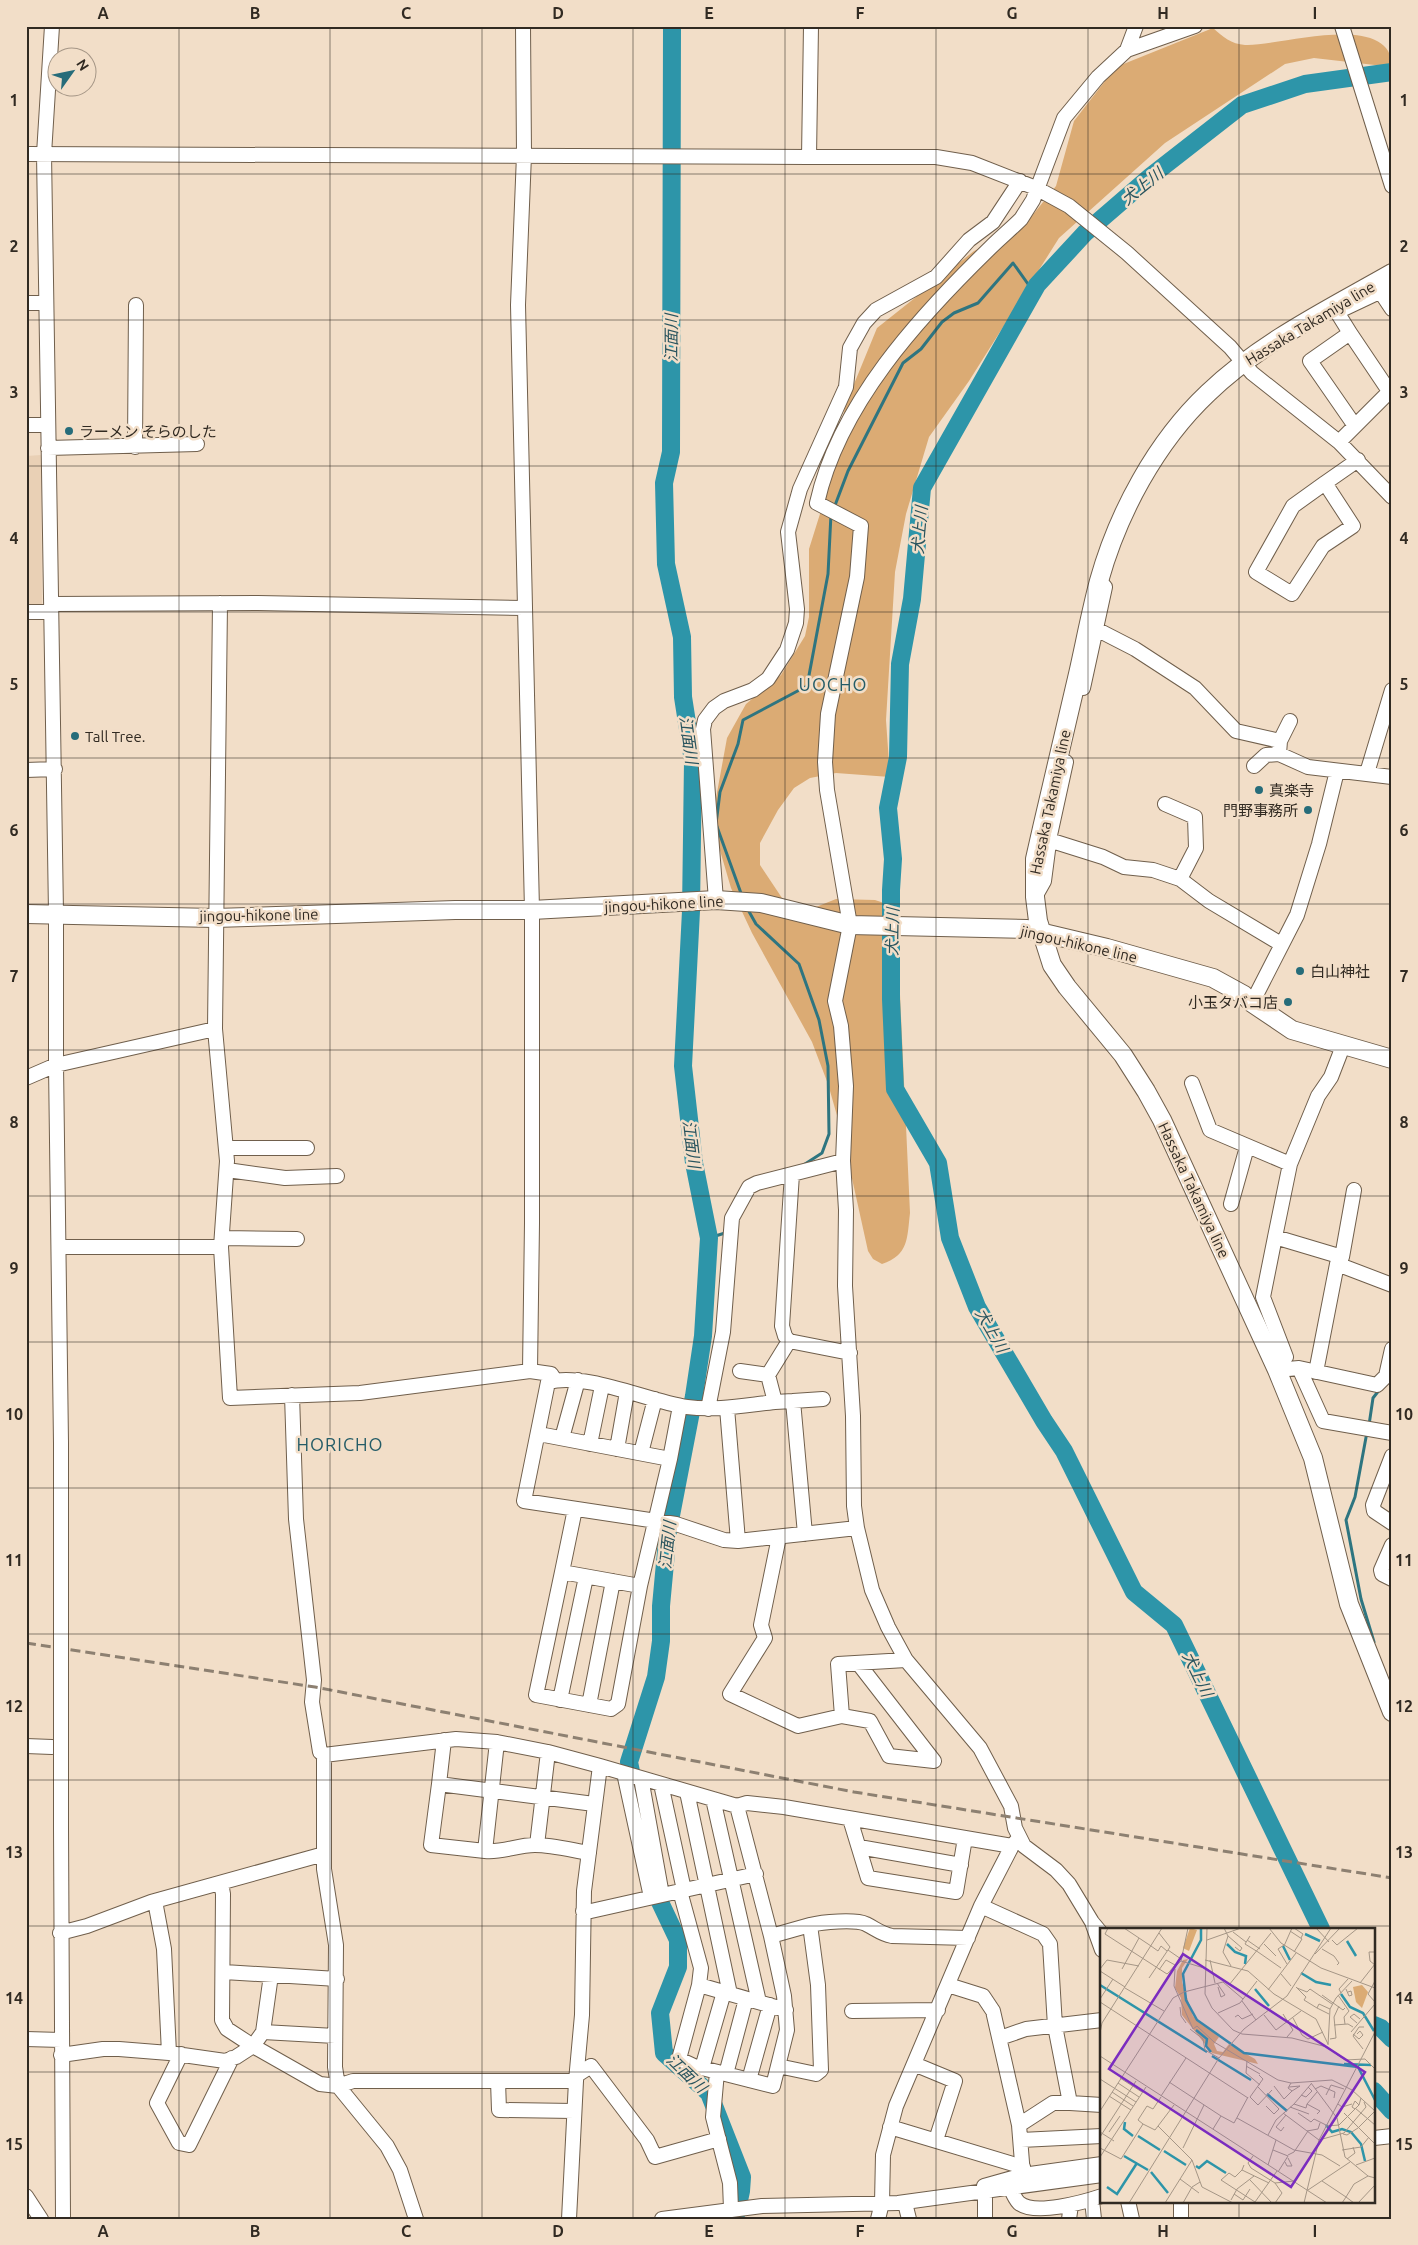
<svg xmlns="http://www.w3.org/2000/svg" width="1418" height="2245" viewBox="0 0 1418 2245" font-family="Ubuntu,'Noto Sans JP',sans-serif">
<rect width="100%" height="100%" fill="#f2dec8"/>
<path fill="#e9d0b5" d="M41,455l1,154 -16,1v-154z"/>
<path fill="#dbab74" d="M1213,28c10,9 18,16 32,17 32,2 147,-36 147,22l-78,-9 -29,6 -120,79 -106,95 -90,143 -40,56 -23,77 -11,58 -9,148 4,57 -54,-4 -26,5 -16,10 -16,22 -18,33v22l24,36 27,8 25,-10 39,1 21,7 14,306c-3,25 -1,42 -28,51l-9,-5 -5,-8 -26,-118 -14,-49 -16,-42 -60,-109 -21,-45 -12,-41 -5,-38 13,-71 19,-34 35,-29 24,-39 4,-19v-68l26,-83 10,-60 32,-78 97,-77 49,-24 33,-41 18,-65 42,-54z"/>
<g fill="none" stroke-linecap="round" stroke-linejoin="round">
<path stroke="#2e7580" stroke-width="3" d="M834,508l14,-37 55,-108 18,-14 21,-27 12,-9 24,-10 35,-40 20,28
M742,896l-26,-72 4,-32 18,-48 5,-24 64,-34 21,-112 3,-60
M747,908l9,16 43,40 20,56 9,46 1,68 -7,19 -17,11
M709,1238l16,-5v-3
M1369,1425l4,-27 7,-9
M1367,1432l-12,65 -9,23 15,79 13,43"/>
<path stroke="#2d95a9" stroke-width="18" d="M635,1791l-6,-29 27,-85 5,-36v-35l7,-75 26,-135 9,-60 6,-98 -15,-75 -11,-97 8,-155 2,-150 -10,-64 -1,-60 -16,-73 -2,-81 7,-31 1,-426
M650,1881l28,59v27l-18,46 4,40 45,40 33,84 -1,14 -6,28
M1321,1929l-147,-304 -40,-33 -70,-141 -20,-30 -67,-114 -27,-69 -12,-75 -43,-74 -4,-90v-109l2,-31 -5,-51 10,-51 2,-93 12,-65 10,-111 115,-203 48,-52 66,-57 91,-71 63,-21 87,-12
M1374,2025l7,3 11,11
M1374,2091l18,20"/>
<g stroke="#705f4c" stroke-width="16">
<path id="minor" d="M52,26l-8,128 12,759v152l5,378
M523,26l1,129 -6,150 14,605v313l-2,148
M1342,26l50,160
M1127,50l9,-24
M26,154l783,3h127l36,6 64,25 33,18 58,47 103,94 22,26 87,69 53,55
M809,157l2,-131
M1380,291l12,18
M26,303h20
M1350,333l39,58
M26,425h22
M1355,426l-45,-65 40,-28 -13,-21 55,-26
M1339,442l53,-53
M135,447l1,-142
M48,448l149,-4
M1325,483l-32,23 -37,66 36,22 31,-48 30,-20 -28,-43 33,-23
M220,603l-5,426 12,132 -6,86
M51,604l207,-1 265,5
M26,612h25
M1098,630l37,19 60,39 41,43 44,10 -1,13 29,13 84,10
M1083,688l22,-101 -3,-3
M1280,741l10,-20
M1254,766l12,-11 13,-1
M26,770l29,-1
M1367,773l25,-83
M1165,804l30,13 1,31 -16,31 29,22 72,43
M1049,840l54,17 21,10 29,3 27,9
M1035,897l9,-16 6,-46 16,-73
M716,900l-13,-171 2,-9 9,-12 10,-7 29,-11 15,-11 19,-29 9,-27 1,-14 -9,-77 12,-43 46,-102 4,-39 14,-25 12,-13 60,-33 33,-37 24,-18 27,-41
M1252,1003l45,-88 22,-71 18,-73
M26,1078l30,-13 159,-36
M1192,1083l18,47 80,34
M226,1148h81
M227,1170l58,8 52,-2
M792,1174l-10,152 3,10 4,5 61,12
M1231,1204l16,-57
M1275,1237l-12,60 23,60
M223,1238l74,1
M59,1247h162l9,151 130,-5 170,-22 21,3 4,6
M1342,1257l12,-67
M1337,1264l55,21
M1299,1368l24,53 69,12
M1277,1370l22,-2 78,17 9,-9 6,-27
M740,1371l28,4
M1316,1372l21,-108 5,-7 -67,-20 15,-73 28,-68 13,-19 12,-31
M292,1395l4,124 18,161 -2,22 8,50 4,3v114l12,76 -1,122 3,19 49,60 13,24 16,49
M793,1401l30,-2
M775,1402l18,-1 12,133
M727,1408l11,133 119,-13
M708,1409l15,-77 9,-114 17,-31 8,-4 86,-22
M539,1434l131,25
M562,1438l16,-58
M590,1444l12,-58
M617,1449l10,-57
M641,1453l14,-54
M1392,1456l-19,49 1,6 18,12
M575,1509l-13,63 78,14
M779,1537l-18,88 4,13 -35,56 68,32 44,-10
M738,1541l-14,-1 -48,-16 -152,-23 24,-119c39,-10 99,19 139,25 30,4 59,-2 88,-5l-7,-27 21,-34
M1392,1545l-11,25 1,4 10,5
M562,1572l-26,123 75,14 7,-5 22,-118 30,-127 10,-53
M858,1663l76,98 -45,-5 -19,-35 -28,-5 -4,-52 68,-4
M560,1700l26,-123
M589,1705l24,-124
M497,1742l-12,109c17,2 32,-6 50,-6 17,0 36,5 54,8
M26,1746l26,1
M324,1755l132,-16 41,3 51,10 52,14 137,40
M624,1773l27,124
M641,1778l21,117
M439,1784l5,-44
M661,1784l23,106
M687,1792l43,202
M713,1799l46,203
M850,1819l18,59 88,14 9,-54
M61,1828l2,391
M537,1845l11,-93
M859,1847l102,18
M485,1851l-54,-6 8,-61 155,20
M680,1891l21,77 -2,17 -20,74 15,7 79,20 14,-56 -3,-34 -13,-60
M155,1901l9,48 5,104
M981,1906l62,28 7,10 5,82 15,77h-17l-34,22
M583,1911h8l165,-37
M810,1925c12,-3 45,-6 56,-1 10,5 15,10 26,12l76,2
M1093,1925l9,25
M60,1933l27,-7 64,-24 173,-48
M1102,1934l-10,-12 -23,-38 -13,-14 -32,-24 -9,-18 -4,-22 -31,-58 -74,-88 -18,-33 -16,-37 -15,-62 -3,-22 -1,-90 -8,-130 1,-76 -3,-49 3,-75 -5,-60 -6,-25 15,-76 -23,-135 -2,-28 3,-48 29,-137 4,-51 -44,-23c22,-99 102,-186 173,-255 10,-10 21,-19 31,-29l12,-19 31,-82 34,-41 29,-27 68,-24
M224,1972l113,7
M271,1975l-8,57 72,4
M699,1985l87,25
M948,1985l35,11 10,15 26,114 4,50
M852,2011l86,-1
M263,2032l-10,14 67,38 18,2 15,-5h223
M1000,2038l26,-9 76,-9
M26,2039l35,1
M181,2054l-24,49 22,40 10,2 43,-87
M61,2055l42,-6h16l50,4 56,8 11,-4 17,-11 -26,-17 -5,-9 1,-126 -2,-11
M914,2064l41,17 -19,59
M778,2066l38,8 5,-4 -3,-85 -8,-60 -39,11 -34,-130 10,-3 37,4 228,39
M702,2068l22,-76
M717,2072l-4,45 17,66 1,26
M726,2074l20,-75
M577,2075l14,-9 56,74 8,17 64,-18
M749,2080l21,-75
M498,2081l1,29 75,1
M1070,2103l32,2
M890,2127l133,40
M1374,2138l18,-2
M1021,2140l81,-4
M984,2186l39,-11 79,-11
M1011,2189c2,5 5,11 8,14 16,13 65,-1 83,-7
M26,2196l15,23
M1092,2200l2,19
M1128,2201l4,18
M1181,2201v18
M905,2203l4,16
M569,2219l7,-138 6,-66 2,-124 16,-125
M662,2219l100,-13 136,-3 204,-28
M878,2219l4,-16 1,-48 13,-49 85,-200 31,-60 6,-7
M985,2219v-26
M1069,2219l2,-14"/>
</g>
<g stroke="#705f4c" stroke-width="20">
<path id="major" d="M1392,273c-63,36 -131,69 -184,120 -52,49 -90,120 -109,188 -8,30 -14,62 -21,93 -12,51 -24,103 -36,154l-7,31v38l3,24 14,44 15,22 56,68 23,36 16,29 115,250 36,88 36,146 43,108
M26,914l189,4 240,-8h77l184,-10 45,3 89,22 177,4 80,19 106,30 31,17 8,8 40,27 100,29"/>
</g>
<use href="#minor" stroke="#fff" stroke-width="14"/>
<use href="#major" stroke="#fff" stroke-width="18"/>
<path stroke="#8d8071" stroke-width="3" stroke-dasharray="10 5" stroke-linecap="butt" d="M26,1643l289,44 539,105 538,86"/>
<g stroke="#705f4c" stroke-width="16" stroke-linecap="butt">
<path id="minor-bridge" d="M61,1828v-385"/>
</g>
<use href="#minor-bridge" stroke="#fff" stroke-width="14"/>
</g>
<path fill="none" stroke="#312a22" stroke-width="1" stroke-opacity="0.55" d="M179,26v2193M330,26v2193M482,26v2193M633,26v2193M785,26v2193M936,26v2193M1088,26v2193M1239,26v1903M26,174h1366M26,320h1366M26,466h1366M26,612h1366M26,758h1366M26,904h1366M26,1050h1366M26,1196h1366M26,1342h1366M26,1488h1366M26,1634h1366M26,1780h1366M26,1926h1366M26,2072h1076M1374,2072h18M1239,2201v18"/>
<g fill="#266c7a" stroke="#f2dec8" stroke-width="2">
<circle cx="69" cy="431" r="5"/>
<circle cx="75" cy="736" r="5"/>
<circle cx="1259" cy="790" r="5"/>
<circle cx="1308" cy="810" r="5"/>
<circle cx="1300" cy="971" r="5"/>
<circle cx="1288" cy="1002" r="5"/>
</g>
<g text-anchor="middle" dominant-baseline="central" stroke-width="5" stroke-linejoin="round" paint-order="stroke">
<g font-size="15" fill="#312a22" stroke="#f2dec8">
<text transform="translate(1310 323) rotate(-31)">Hassaka Takamiya line</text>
<text transform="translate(1050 802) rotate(-78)">Hassaka Takamiya line</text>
<text transform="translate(664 904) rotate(-3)">jingou-hikone line</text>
<text transform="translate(259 915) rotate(-1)">jingou-hikone line</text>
<text transform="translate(1079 944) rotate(13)">jingou-hikone line</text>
<text transform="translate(1194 1190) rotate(65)">Hassaka Takamiya line</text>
</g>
<g font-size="15" fill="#312a22" stroke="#f2dec8" text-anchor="start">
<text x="79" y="431">ラーメン そらのした</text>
<text x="85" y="736">Tall Tree.</text>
<text x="1269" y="790">真楽寺</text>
<text x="1298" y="810" text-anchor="end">門野事務所</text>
<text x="1310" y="971">白山神社</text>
<text x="1278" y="1002" text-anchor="end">小玉タバコ店</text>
</g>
<g font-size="16" font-style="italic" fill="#29545e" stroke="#f2dec8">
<text transform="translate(1142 186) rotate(-39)">犬上川</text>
<text transform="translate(671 338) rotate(-90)">江面川</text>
<text transform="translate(919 530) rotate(-85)">犬上川</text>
<text transform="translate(689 740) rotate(82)">江面川</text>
<text transform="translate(892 932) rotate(-89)">犬上川</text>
<text transform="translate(692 1144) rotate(83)">江面川</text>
<text transform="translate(992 1330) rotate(60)">犬上川</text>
<text transform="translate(667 1545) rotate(-84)">江面川</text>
<text transform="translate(1198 1674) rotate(64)">犬上川</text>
<text transform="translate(687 2073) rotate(44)">江面川</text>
</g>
<g font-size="18" letter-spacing="1" fill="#245c67" stroke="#f2dec8">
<text x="833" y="684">UOCHO</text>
<text x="340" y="1444">HORICHO</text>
</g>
</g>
<g transform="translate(1100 1928)">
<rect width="275" height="275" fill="#f2dec8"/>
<path d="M90,0l7,2 -8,21 -6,-3zM88,31l-6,9v14l11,34 26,21 -5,7 3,7 6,1 6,-8 26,15 3,5 -46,-11 -30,-38 -1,-17 -6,-10 2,-17 6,-11zM262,57l6,7 -6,16 -6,-6 -3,-15z" fill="#dbab74"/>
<path fill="none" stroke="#2d95a9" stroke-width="2.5" d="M101,0v12l-18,34 3,26 11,20 47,33 114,14 17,33M205,6l15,7M247,13l9,15M127,16l8,8 11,4 -1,8M183,18l7,14M201,45l15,9 15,3M0,57l107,67M155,61l14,17M241,66l9,13 13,6 11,18M96,102l11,9 -1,7 5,6M112,128l39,24M244,136l27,1M167,166l20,17M25,194l-1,7 9,7M226,197l6,7 10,-3 9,3 10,12 4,17M38,208l22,14M64,223l22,14M24,228l24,14M96,238l3,2 8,-7 19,12M51,244l17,21M7,259l10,7 20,-31"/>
<path fill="none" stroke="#a59686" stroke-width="1" d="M8,0l-3,6 62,40 14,-13 7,-33M24,0l27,18M107,0l-2,66 7,14 21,22 9,4 50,4 35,9 8,6M124,0l4,8 -5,16 8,14M169,0l12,15 40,25 54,20M194,0l9,6 -2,4M216,0l13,14M190,3l12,8 -8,13M133,4l13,10M128,8l14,12 -2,3 -5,-4M150,8l-5,8 13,8M107,12l34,-12M147,12l13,9M232,12l5,5 21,-17M164,16l12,12M184,17l-6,4 9,15M51,18l7,5 3,-5 6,5M184,18l8,-18M222,21l12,7 5,7 -2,2M68,22l13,9M158,24l23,16M215,26l25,-26M105,32l43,11 26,23 42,25 12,25M110,32l5,23M81,33l23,7M275,37l-5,-4 -1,-9h6M0,41l7,-9 32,6M22,41l17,-31M75,41l-1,17 19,43 4,-3 17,16 64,38 13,3 41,-3 20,10 23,21M59,42l7,-10 9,5 -5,6M0,43l25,16M181,46l10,12M49,50l21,-31 -11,-14M275,53l-7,13 7,8M117,55l8,12 -4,2 -3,-10M260,55l15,-19M129,57l42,-52M196,59l10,10 -2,3 13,8M25,60l39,23M197,60l10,4 3,-3 22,15M246,61l3,7 3,-1 -1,-4 -3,1M168,62l28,-37M241,65l-2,-4 9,-10M222,67l21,15 2,-2M238,67l11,16 -5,6 1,7M0,71l13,-20M142,73l14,19M0,74l148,96M80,79l1,9 5,7M118,85l22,-10 17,-22M183,86l10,16 -6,7M229,86l-12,-6 2,-4 11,5M164,87l12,15 25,-19M135,89l3,-2 4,4 11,-5M193,90l9,17 6,4 15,-7M257,95l-7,-6 4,-3 6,5M234,97l14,-1 5,3M90,101l13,10 2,11 14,8M251,104l24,-28M0,105l2,-10 60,-95M253,106l6,5 4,-4 -3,-4 -3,3M230,111l6,-1 -2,-21 5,-11M228,117l2,-36 6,-11 16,-17M263,121l-10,-13 6,-9h5M236,126l9,6 20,-1 10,10M0,128l227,147M147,133l-1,12 14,12M146,138l14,8M159,147l4,4 -13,18 8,8 14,-15M20,150l22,14M0,151l36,23M69,154l52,34M18,155l21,14M211,155l26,35 8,39 23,19M211,156l-17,20 12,4 1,-4 13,7 -3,3M174,158l10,13 8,-8M158,159l21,22 -5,5 -8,-8M189,159l11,-1 -8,5 -4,-3 3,-5M215,161l6,-3 14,6 -1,6M12,164l21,14M201,167l5,2 6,-6 -4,-4M226,167l5,-10 13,4M9,168l22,14M61,168l25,-38M207,176l10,-12M238,176l4,3 10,-3M190,179l19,7M255,180l20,17M255,181l-3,-2 3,-6 4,4M0,183l73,-113 11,-6 39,-10 20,17M183,185l36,27 25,-7 22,-26 -2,-5M198,185l13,9 3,-3 12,6M244,185l31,31M137,190l57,32 28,5 18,11M43,196l12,6 19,-25M58,198l34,34 -27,43M226,198l13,-1 20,-20 2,-7M184,199l-3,4 -5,-4 10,-12M258,200l16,-16M113,201l8,-13 13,7 14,-26M207,203l11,-2 2,-6M0,204l14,9M9,204l11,-16M243,206l4,1 11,-7M168,207l8,-15 18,-16M0,209l36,-56M0,220l21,11 22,-35 -5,-4 9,-14 6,3 8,-12M83,220l21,-43M173,222l15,6 -10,16M242,222l19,-3 8,-10M188,227l6,-3 14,-21M153,228l-5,7 3,5 24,15 7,10 -7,10M0,229l46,-70M247,231l8,-6 -2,-6M92,232l10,27 31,16M185,234l2,4h5l-4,-8M144,237l-2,5 27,13M168,237l8,-25M256,237l19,-7M142,242l-7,7 -6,-4 -8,7 34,22 22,-31M80,251l19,14M150,252l22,23M222,253l24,16 8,-13 14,-8 7,2M175,255l19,-2M208,262l42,-28M134,266l9,6 7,-11M131,272l6,-11 17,-13M29,275l90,-145 25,-29 43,-33 44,-68M83,275l9,-16 8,-5M204,275l15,-63 56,-108M242,275l4,-6 8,6M258,275l17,-18"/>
<path fill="#7b2cbf" fill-opacity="0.15" stroke="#7b2cbf" stroke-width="2.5" d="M83,26l182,118 -74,115 -182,-118z"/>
<rect width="275" height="275" fill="none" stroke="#312a22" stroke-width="2.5"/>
</g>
<rect width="1418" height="2245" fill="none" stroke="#f2dec8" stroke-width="55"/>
<g transform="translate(72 72) rotate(57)"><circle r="24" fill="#f2dec8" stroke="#a59686"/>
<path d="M0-4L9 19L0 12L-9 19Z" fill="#266c7a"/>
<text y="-8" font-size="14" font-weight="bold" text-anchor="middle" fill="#312a22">N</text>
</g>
<rect x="28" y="28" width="1362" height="2190" fill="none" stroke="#312a22" stroke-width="2"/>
<g font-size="16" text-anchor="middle" font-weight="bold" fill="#312a22">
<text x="103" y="19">A</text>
<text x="255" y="19">B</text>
<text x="406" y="19">C</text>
<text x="558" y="19">D</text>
<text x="709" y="19">E</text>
<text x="860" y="19">F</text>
<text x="1012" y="19">G</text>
<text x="1163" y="19">H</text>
<text x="1315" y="19">I</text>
<text x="14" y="106">1</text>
<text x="1404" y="106">1</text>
<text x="14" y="252">2</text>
<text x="1404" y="252">2</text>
<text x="14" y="398">3</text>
<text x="1404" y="398">3</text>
<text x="14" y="544">4</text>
<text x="1404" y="544">4</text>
<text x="14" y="690">5</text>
<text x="1404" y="690">5</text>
<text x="14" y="836">6</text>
<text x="1404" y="836">6</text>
<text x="14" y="982">7</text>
<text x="1404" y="982">7</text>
<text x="14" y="1128">8</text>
<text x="1404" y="1128">8</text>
<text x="14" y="1274">9</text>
<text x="1404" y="1274">9</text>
<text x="14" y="1420">10</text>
<text x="1404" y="1420">10</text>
<text x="14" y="1566">11</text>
<text x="1404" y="1566">11</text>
<text x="14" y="1712">12</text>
<text x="1404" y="1712">12</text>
<text x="14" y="1858">13</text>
<text x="1404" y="1858">13</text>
<text x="14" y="2004">14</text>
<text x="1404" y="2004">14</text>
<text x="14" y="2150">15</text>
<text x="1404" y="2150">15</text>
<text x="103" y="2237">A</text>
<text x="255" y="2237">B</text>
<text x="406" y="2237">C</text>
<text x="558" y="2237">D</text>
<text x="709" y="2237">E</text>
<text x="860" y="2237">F</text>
<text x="1012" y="2237">G</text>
<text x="1163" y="2237">H</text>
<text x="1315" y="2237">I</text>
</g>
</svg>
